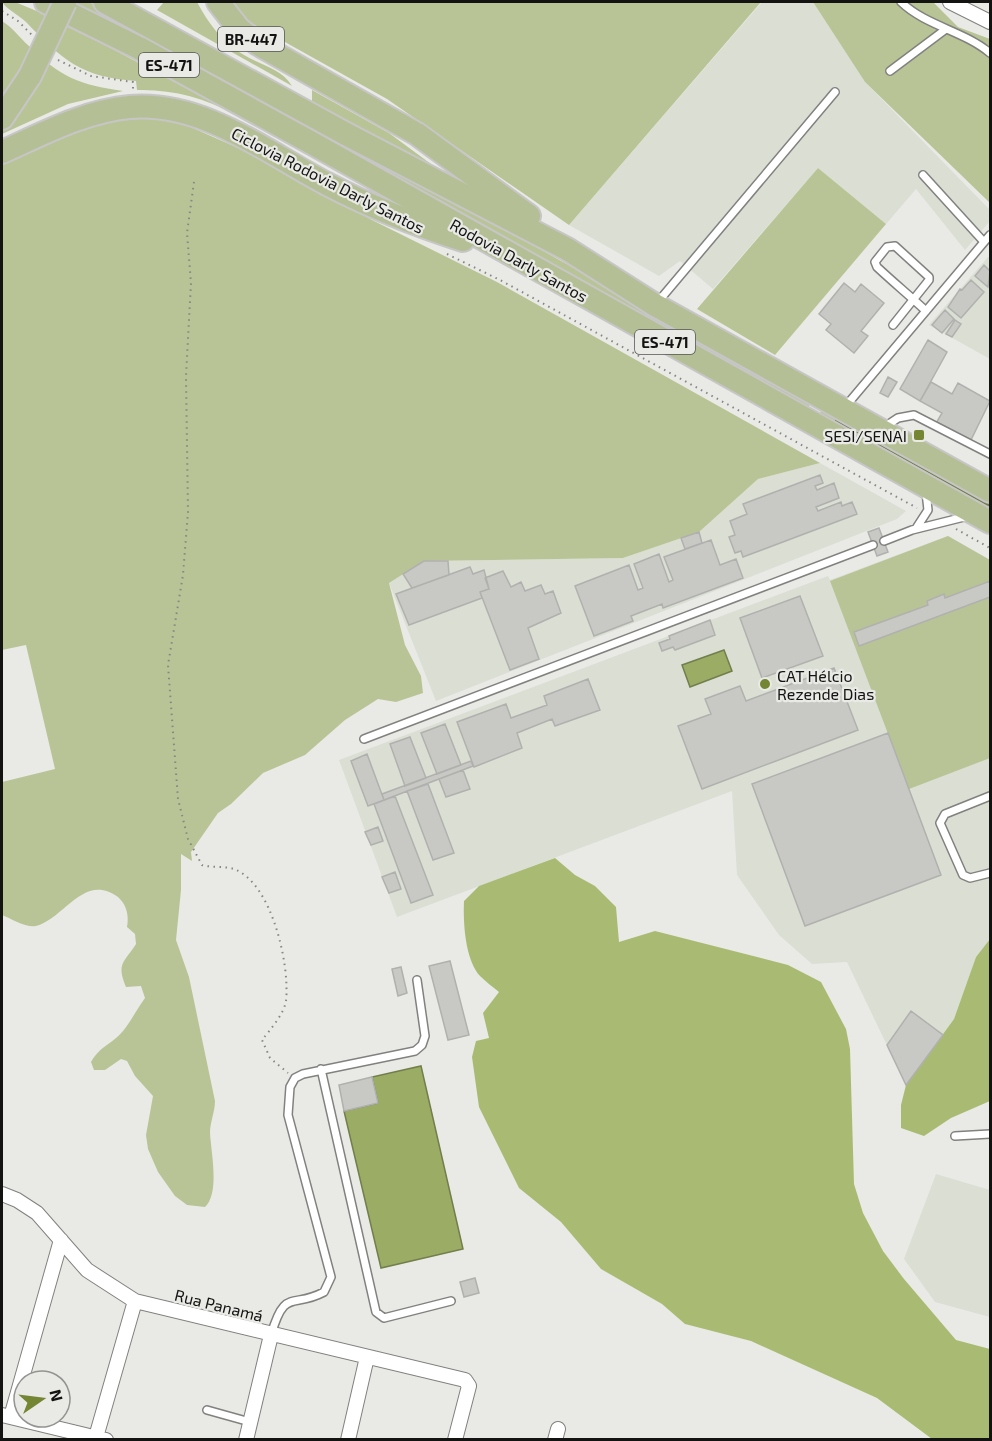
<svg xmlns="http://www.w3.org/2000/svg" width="992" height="1441" viewBox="0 0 992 1441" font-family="'Exo 2',sans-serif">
<rect width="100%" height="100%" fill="#e9eae6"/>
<path fill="#daded3" d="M762,2h51l52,80 125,128v11l-25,29 -49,-61 -30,35 -68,-56 -105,121 -33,-28 -21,15 -90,-51z
M988,257l2,1v101l-61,-34z
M820,463l86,48 -9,8 -461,182 -47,-118 35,-22 199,-3 76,-26 59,-53z
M948,536l42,24v379l-14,18 -22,62 -48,66 -59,-123 -35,2 -33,-29 -42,-60 -5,-84 -335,126 -58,-157 489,-184 2,4z
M936,1174l54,16v127l-55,-15 -31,-43z"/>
<path fill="#b8c496" d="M2,2h13l41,17 179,95c-31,-16 -63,-25 -98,-24l-1,-9c-56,-4 -73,-21 -110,-59 -7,-7 -20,-13 -24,-20z
M65,2h24l203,108 -7,11z
M164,2h33c11,21 26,41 47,53 16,10 38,14 48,31l-135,-76z
M232,2h529l-192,223 -182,-126 -129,-72 -17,-11z
M813,2h120l25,25 32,12v164l-125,-121z
M2,21c11,7 17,16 27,25 31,31 51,39 94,45l-55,13 -66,30z
M312,90l77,43 69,51 -146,-82z
M151,116l26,5 77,34 118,65 125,62 323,181 -62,16 -59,53 -76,26 -199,3 -35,22 16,62 16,31 2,17 -27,9 -18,-3 -33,21 -40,35 -42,18 -32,31 -13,9 -27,39 1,9 -11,-7v36l-5,50 13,37 26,124c0,11 -5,21 -5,32 1,19 10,60 -5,74l-18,-2 -12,-9 -17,-24 -10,-23 -2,-14 7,-39 -18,-20 -8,-15 -6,-2 -16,11h-11l-3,-8c9,-16 20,-17 32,-31 8,-10 14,-22 22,-33l-4,-12 -15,1c-10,-24 -2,-24 10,-43l-1,-10 -8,-7c2,-11 0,-22 -9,-30 -34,-25 -54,22 -82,29 -10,2 -24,-7 -34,-11v-133l53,-13 -29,-124 -24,5v-487l98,-41z
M307,120l505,280 -5,10 -506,-280z
M818,168l68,56 -111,131 -78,-46z
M823,406l167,93v12l-170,-97z
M948,536l42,24v198l-81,31 -79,-208z"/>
<path fill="#a9bb73" d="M555,858l20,17 20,11 21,21 3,35 36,-11 133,34 33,17 25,47 4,20 4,135 9,29 20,38 21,28 52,61 34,9v90h-58l-55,-41 -126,-57 -66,-17 -23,-20 -61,-35 -40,-47 -42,-34 -40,-81 -7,-50 4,-16 13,-3 -6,-25 16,-21c-6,-5 -13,-10 -19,-16 -15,-17 -17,-53 -16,-75l15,-15z
M990,939v162l-39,17 -27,18 -23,-8v-23l5,-20 48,-66 22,-62z"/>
<path fill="#9bac65" stroke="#727e4c" stroke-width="1.5" d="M724,650l8,21 -42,16 -8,-22z
M421,1066l42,183 -82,19 -37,-157 34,-8 -6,-26z"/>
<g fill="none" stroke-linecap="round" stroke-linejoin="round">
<path stroke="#727e4c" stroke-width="4" d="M837,420l153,85"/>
</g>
<path fill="#c8c9c5" stroke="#b0b1ae" stroke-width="1.5" d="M984,265l6,6 -2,16 -13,-11z
M971,280l13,12 -23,26 -13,-11 12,-18 2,1z
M844,283l11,9 6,-8 23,19 -23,28 7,5 -14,17 -28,-23 5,-6 -12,-10z
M945,310l9,9 -12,14 -10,-8z
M955,320l6,4 -9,13 -6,-3z
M928,340l19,12 -27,49 -20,-12z
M888,377l9,5 -9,15 -8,-4z
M931,382l21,12 6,-11 32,18 -21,43 -34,-19 7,-12 -22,-12z
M820,475l3,8 -8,3 2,4 17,-7 5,15 -23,9 2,4 23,-9 1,4 10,-4 5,12 -114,43 -2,-6 -6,2 -6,-16 6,-2 -5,-14 17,-7 -4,-10z
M879,528l9,24 -11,4 -9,-24z
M699,532l3,11 -17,6 -4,-11z
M711,540l9,25 16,-6 7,19 -80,30 -1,-4 -31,12 2,5 -39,15 -19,-50 54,-21 9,25 5,-2 -9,-24 25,-10 10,28 4,-2 -9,-23z
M424,561h24l1,14 -37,13 -9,-14z
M470,567l3,7 11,-4 5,19 -9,3 2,6 -73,27 -13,-31z
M503,571l8,16 10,-5 4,9 16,-6 4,9 8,-3 8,22 -33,15 11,31 -29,11 -30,-78 9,-3 -4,-11z
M990,581v16l-131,49 -5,-14 74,-27 -1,-4 17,-7 1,4z
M800,596l23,60 -61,22 -22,-60z
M710,620l5,15 -40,15 -2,-3 -11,4 -3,-8 11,-4 -1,-3z
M834,668l24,62 -156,59 -24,-63 33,-12 -6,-15 35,-13 6,15z
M588,679l12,31 -45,16 -3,-7 -35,14 5,15 -48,19 -17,-45 49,-18 5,14 36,-13 -3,-9z
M445,724l16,41 -24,9 -16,-41z
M888,733l53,142 -136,51 -53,-142z
M410,737l16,41 -21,8 -15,-42z
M367,754l17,46 -16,6 -17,-45z
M471,761l2,5 -89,34 -2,-6z
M463,770l7,19 -24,8 -7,-18z
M428,784l26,69 -21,7 -26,-69z
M395,796l38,99 -22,8 -37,-99z
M378,827l5,14 -12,4 -6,-13z
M395,872l6,17 -12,4 -7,-16z
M450,961l19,74 -21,5 -19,-74z
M401,967l6,26 -9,3 -6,-27z
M911,1011l32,24 -37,50 -19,-40z
M372,1077l6,26 -34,8 -5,-26z
M475,1278l4,15 -15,4 -4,-15z"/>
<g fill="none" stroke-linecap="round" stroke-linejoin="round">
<g stroke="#81827f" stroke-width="10">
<path id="lane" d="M901,2c25,24 63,29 89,51
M890,71l56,-42
M923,175l61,67
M657,303l178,-211
M893,325l36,-45v-3l-34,-31 -8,1 -12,15 2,5c16,15 33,29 49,44
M845,407l145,-172
M883,428l15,-10 16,-3 76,39
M917,527l11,-17 -2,-18
M884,541l28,-11 56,-14
M364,739l509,-194
M990,796l-45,18 -5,9 23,52 7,3 20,-5
M321,1069l55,243 8,6 67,-17
M955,1136l35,-2
M271,1335c14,-48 21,-26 53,-43l7,-15 -43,-162 2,-28 5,-9 8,-4 112,-23 7,-6 3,-9 -8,-56
M207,1410l43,12"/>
</g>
<g stroke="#81827f" stroke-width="16">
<path id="street" d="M950,2l40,20
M2,1194l15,6 20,13 50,57 48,31 330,79 4,6 -14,54
M2,1415l104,25
M11,1417l50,-177
M96,1437l39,-136
M246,1440l25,-105
M348,1440l19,-83
M555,1440l3,-11"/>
</g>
<g stroke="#c6c6c6" stroke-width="26">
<path id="primary" d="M46,2l93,46 171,94 680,380
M105,2l241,132 221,115 88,56 335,186
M218,2l21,27 19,15 159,90 112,82
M2,118l28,-42
M2,152c40,-18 83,-41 128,-45 73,-6 136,45 197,77 44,23 89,41 136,56"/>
</g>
<path stroke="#868684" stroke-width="2" stroke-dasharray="1.5 4.5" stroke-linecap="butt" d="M2,11l16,10 14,14
M58,60l33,16 42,6v7
M194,182l-7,51 4,50 -5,93 2,136 -5,63 -15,90 10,134 10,40 14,26c10,3 23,1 32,4 38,14 56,96 52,132 -2,13 -16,29 -24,39l8,18 18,15
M447,254l53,26 417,228
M956,529l34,19
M987,1440l3,-6"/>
<use href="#lane" stroke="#fff" stroke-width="7"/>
<use href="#street" stroke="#fff" stroke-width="14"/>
<use href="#primary" stroke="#b5bf96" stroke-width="22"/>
<g stroke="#c6c6c6" stroke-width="26" stroke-linecap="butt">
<path id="primary-bridge" d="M30,76l35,-74"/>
</g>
<use href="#primary-bridge" stroke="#b5bf96" stroke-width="22"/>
</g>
<g fill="#748534" stroke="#e9eae6" stroke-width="2">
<rect x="913" y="429" width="12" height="12" rx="3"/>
<circle cx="765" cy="684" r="6"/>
</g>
<g text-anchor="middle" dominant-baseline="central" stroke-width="4.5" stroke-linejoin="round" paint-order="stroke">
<g fill="#e9eae6" stroke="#535452" stroke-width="1.5">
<rect x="218" y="27" width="66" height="24" rx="4.5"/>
<rect x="139" y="53" width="60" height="24" rx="4.5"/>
<rect x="635" y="330" width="60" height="24" rx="4.5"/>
</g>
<g font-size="15" font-weight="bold" fill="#131312">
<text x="251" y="39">BR-447</text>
<text x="169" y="65">ES-471</text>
<text x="665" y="342">ES-471</text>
</g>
<g font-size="16" fill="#131312" stroke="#e9eae6">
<text transform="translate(328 180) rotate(27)">Ciclovia Rodovia Darly Santos</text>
<text transform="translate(519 260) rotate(29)">Rodovia Darly Santos</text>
<text transform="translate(219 1305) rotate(14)">Rua Panamá</text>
</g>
<g font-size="16" fill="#131312" stroke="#e9eae6" text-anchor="end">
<text x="907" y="435">SESI/SENAI</text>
<text x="777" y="675" text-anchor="start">CAT Hélcio<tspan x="777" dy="18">Rezende Dias</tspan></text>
</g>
</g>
<rect width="992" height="1441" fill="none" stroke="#131312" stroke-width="6"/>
<g transform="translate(42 1399) rotate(76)"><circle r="28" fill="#e9eae6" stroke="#939491" stroke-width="1.5"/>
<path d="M0-4.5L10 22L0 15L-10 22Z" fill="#748534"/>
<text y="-9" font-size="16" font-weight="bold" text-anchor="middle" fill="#131312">N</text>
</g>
</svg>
